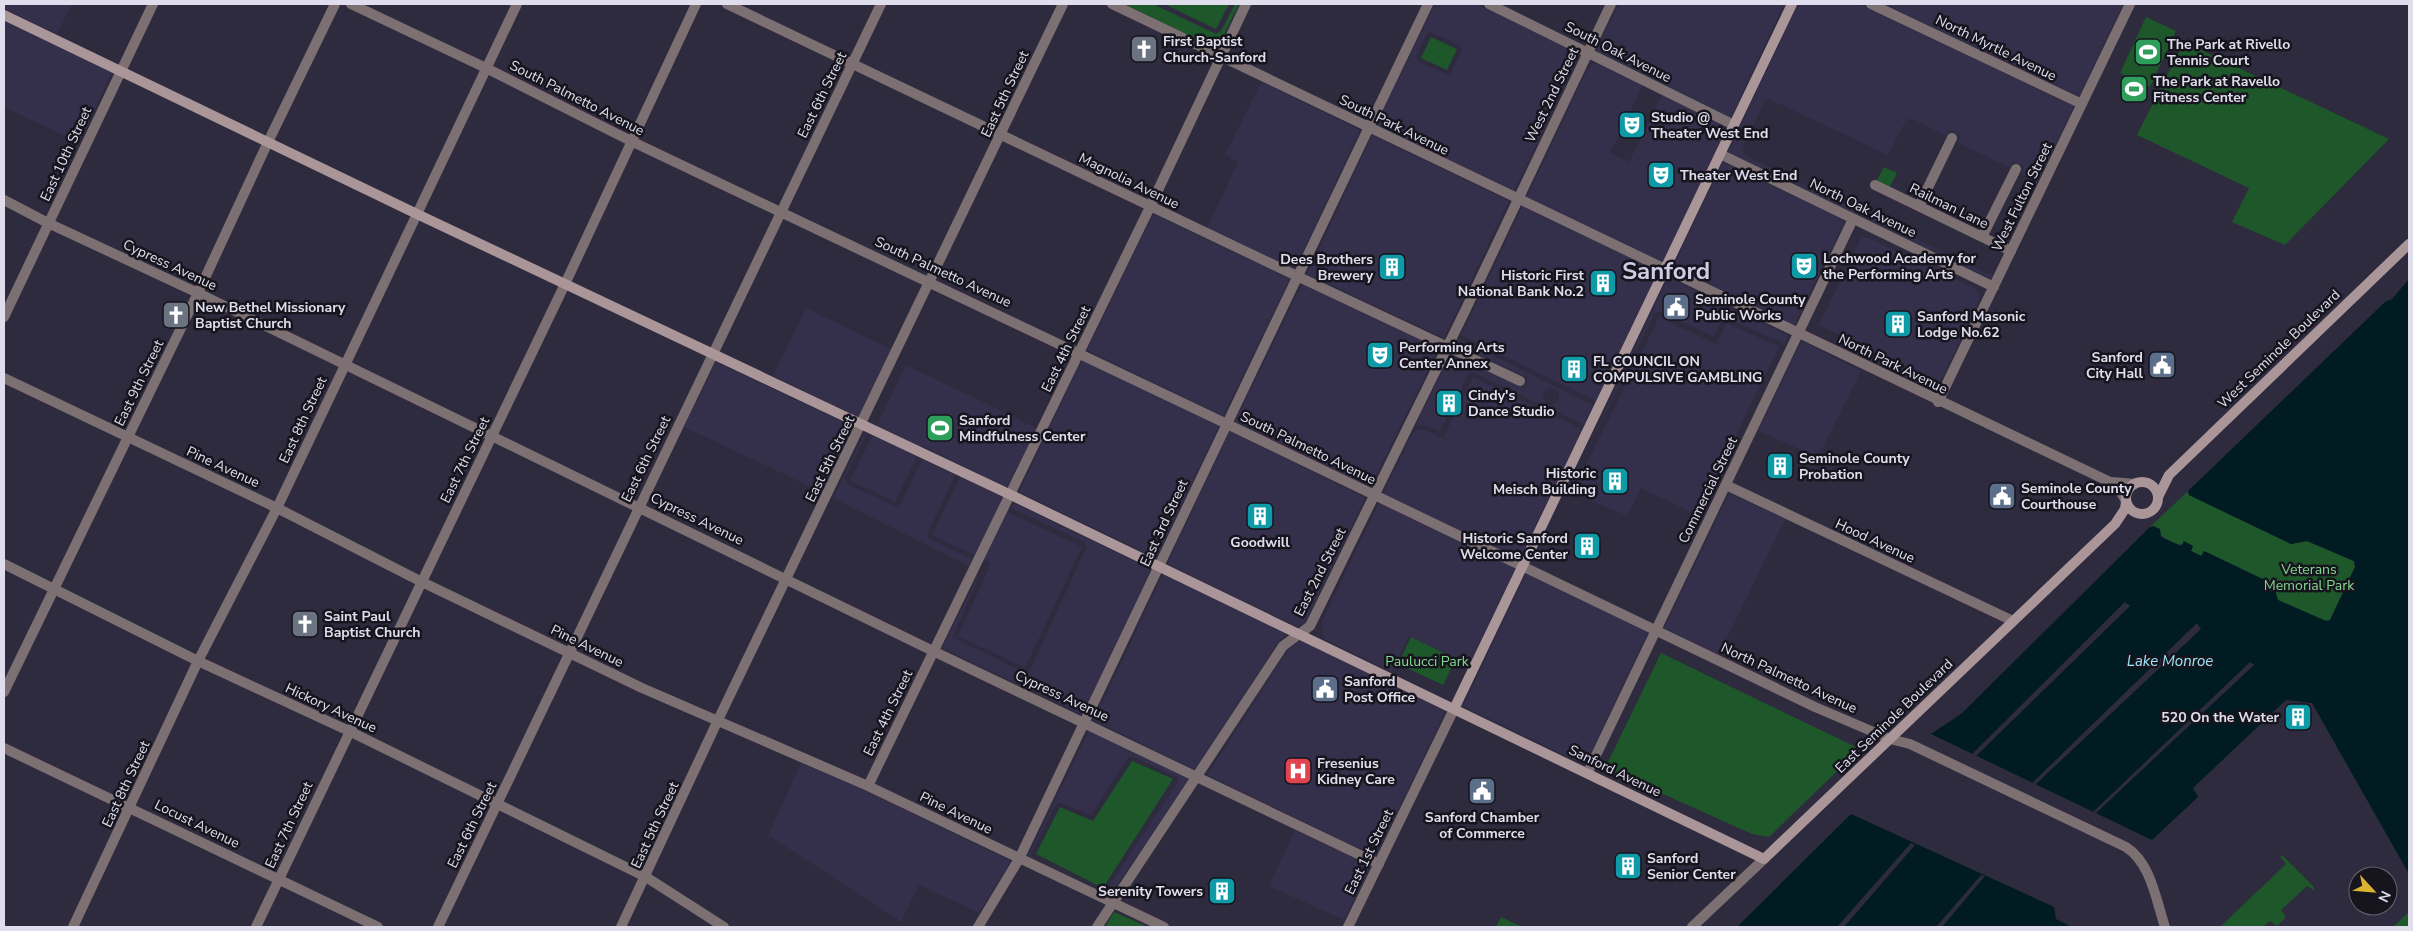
<svg xmlns="http://www.w3.org/2000/svg" width="2413" height="931" viewBox="0 0 2413 931" font-family="'Nunito Sans',sans-serif">
<rect width="100%" height="100%" fill="#2e2b3f"/>
<path fill="#342f4a" fill-rule="evenodd" d="M4,4h68l-15,30 -53,-25z
M1435,4h41l104,50 -66,137 -138,-66zM1430,32l29,13 3,4 -12,26 -31,-13 -3,-4 10,-23z
M1619,4h165l-53,114 -135,-68z
M1798,4h60l216,102 -37,77 -16,-9 3,-8 -11,-5 -3,7 -53,-26 3,-6 -11,-6 -3,6 -34,-17h-5l-19,36 -119,-56 -4,2 -23,48 2,6 244,119h5l-2,5 -263,-127z
M1884,4h239l-44,92z
M4,21l108,51 -33,71 -75,-36z
M1597,63l46,22 -33,68 19,9 33,-67 57,28 5,6v6l-128,266 -135,-66 125,-263 5,-7z
M1261,82l99,48 -65,139 -88,-41 31,-66 -13,-7z
M1372,135l137,66 -65,137 -137,-64z
M1723,162l122,59 -51,105 -121,-59z
M1153,214l137,65 -67,137 -136,-66z
M1861,238h8l35,17 72,34 3,4 1,6 -40,83 -121,-57z
M1668,277l121,59 -5,10 -3,-4 -55,-24 -4,2 -8,17 -53,-25 -6,1 -87,177z
M1302,284l137,64 -69,140 -135,-67z
M806,308l85,41 -33,68 -85,-41z
M1659,317l57,27 11,-21 52,24 -82,168 -56,-27 -13,28 -56,-23z
M1458,338l135,67 -9,20 -112,-53 -4,3 -28,57 -16,-7h-8l34,-71 73,34 5,-10 -73,-34zM1552,388l6,4 1,7 -3,4 -6,2 -5,-3 -3,-8 5,-5z
M1801,341l60,30 -43,86 -60,-26z
M1082,360l137,66 -63,132 -137,-66z
M716,362l137,65 -31,65 -138,-65z
M906,365l131,63 -40,79 85,40 -57,121 -67,-32 33,-73 -59,-28 33,-68 -43,-21 -27,56 -45,-21z
M1473,377l109,52 -113,236 -60,-29 -17,36 -68,-33 -3,-16 90,-187 6,-6 5,-1 21,9z
M1230,431l135,67 -60,124 -7,5 -131,-63z
M865,432l2,1 -22,45 1,5 50,24 4,-2 22,-46 33,16 -28,60 3,4 42,20 -3,7 -136,-68z
M1729,493l56,26 -66,136 -55,-27z
M1014,503l137,66 -68,146 -141,-67 42,-84 -31,73 70,35 7,-2 57,-124 -3,-4 -73,-34z
M1163,574l125,60 -10,8 -83,128 -101,-50z
M1526,574l122,58 -63,133 -122,-59z
M1301,640l145,71 -71,145 -168,-81 81,-125z
M1089,730l100,49 -78,116 -6,-3 73,-110v-4l-44,-21h-6l-37,58 -30,-12 -6,2 -24,49 3,5 22,11 -28,-14z
M801,763l65,28 145,70 -32,52 -60,-28 -18,37 -133,-87z
M1295,830l76,36 -27,54 -75,-34z"/>
<path fill="#1d572a" d="M1124,4h29l63,30 5,-3 14,-27h4l-22,45z
M1164,4h65l-13,25z
M2146,17l30,14 -26,56 -30,-14z
M1431,37l26,12 -10,21 -26,-12z
M2184,42l205,97 -104,106 -53,-23 17,-34 -112,-53z
M1884,167l13,6 -9,17 -13,-6z
M2188,491l1,4 102,49 16,-3 47,20 1,6 -25,53 -4,1 -48,-21 -5,-16 -69,-33 -2,5 -11,-5 2,-5c-17,0 -30,-6 -40,-20l-4,2z
M1411,637l45,22 -13,26 -45,-21z
M1661,653l199,96 -91,88 -17,-3 -147,-66z
M1132,761l41,18 -70,109 -67,-34 24,-47 33,14z
M2282,855l31,31 2,5 -8,-5 -26,24 5,7 -9,9 -7,-5 -7,6h-43l66,-63 -6,-7z
M1114,912l34,15h-43z
M2409,912v15h-16z
M1501,917l21,10h-26z"/>
<path fill="#001b21" d="M2409,279v595l-97,-171 -26,-3 -93,88 5,9 -46,43 -221,-106 30,-20 188,-186 4,-2 7,3 1,8 20,9 3,-5 9,5 -2,5 10,5 3,-5 69,33 5,16 48,21 4,-1 25,-53 -1,-6 -47,-20 -16,3 -102,-49 -1,-4 197,-189 7,-3z
M1851,814l203,93 2,12 16,8h-335z"/>
<path fill="#2e2b3f" d="M2125,602l5,4 -154,150 -4,-2z
M2197,623l4,6 -165,155 -4,-1z
M2250,662l4,3 -158,148 -3,-1z
M1911,843l4,2 -71,82h-7z
M1981,875l4,1 -43,51h-6z"/>
<g fill="none" stroke-linecap="round" stroke-linejoin="round">
<path stroke="#7d7072" stroke-width="10" d="M351,4l135,64 147,74 594,282
M727,4l572,273
M1875,185l136,66
M4,200l44,23 150,70 735,358 446,213
M1919,206l33,-68
M1982,237l34,-68
M4,317l149,-313
M4,378l273,130 143,73 222,107 226,98 296,141
M4,564l194,97 151,70 297,146 78,50
M4,692l194,-399 70,-151
M4,748l374,179
M868,786l282,-579 96,-203
M73,927l125,-266 79,-153 240,-504
M256,927l309,-643 131,-280
M438,927l443,-923
M621,927l97,-207 345,-716
M978,927l41,-68 140,-293"/>
<path stroke="#7d7072" stroke-width="10" d="M1112,4l998,478 12,12 4,7
M1489,4l245,121
M1871,4l211,100
M268,142l67,-138
M1720,154l274,133
M1299,277l221,104
M1938,402l192,-398
M1227,424l588,283 75,32 20,5 216,103c25,16 30,53 39,80
M2111,482l24,2
M1726,485l287,136
M1159,566l269,-562
M1588,772l265,-553
M1097,927l186,-281 27,-20 154,-313 147,-309
M1348,927l106,-218
M1692,927l72,-68"/>
<path stroke="#aa9698" stroke-width="10" d="M4,15l413,199 594,281 753,364 351,-335 10,-15 1,-7
M2126 498a16 16 0 1 1 32 0a16 16 0 1 1-32 0Z
M2158,497l11,-22 240,-231
M1454,709l338,-705"/>
</g>
<defs>
<g id="church-square" transform="scale(1.4375)"><rect x="-9" y="-9" width="18" height="18" rx="4" fill="#6b7280" stroke="#16151e"/><path d="M-1.2-6h2.4v3.5h3.3v2.4h-3.3V6h-2.4V-.1h-3.3v-2.4h3.3Z" fill="#fff"/></g>
<g id="stadium-square" transform="scale(1.4375)"><rect x="-9" y="-9" width="18" height="18" rx="4" fill="#2e9e5b" stroke="#16151e"/><path d="M0-5a6.5 5 0 1 0 0 10a6.5 5 0 1 0 0-10ZM-3.5-1.8h7v3.6h-7Z" fill="#fff"/></g>
<g id="theatre-square" transform="scale(1.4375)"><rect x="-9" y="-9" width="18" height="18" rx="4" fill="#0f9aa8" stroke="#16151e"/><path d="M-5-5.5Q0-4 5-5.5V0Q5 5 0 6Q-5 5-5 0ZM-3.3-2.5H-1v1.5H-3.3ZM1-2.5H3.3v1.5H1ZM-2.8 1Q0 5.5 2.8 1Z" fill="#fff"/></g>
<g id="building-square" transform="scale(1.4375)"><rect x="-9" y="-9" width="18" height="18" rx="4" fill="#0f9aa8" stroke="#16151e"/><path d="M-4-6H4V6H1V3H-1V6H-4ZM-2.5-4.3h1.7v1.8h-1.7ZM.8-4.3h1.7v1.8H.8ZM-2.5-1h1.7V.8h-1.7ZM.8-1h1.7V.8H.8Z" fill="#fff"/></g>
<g id="civic-square" transform="scale(1.4375)"><rect x="-9" y="-9" width="18" height="18" rx="4" fill="#5c6f8a" stroke="#16151e"/><path d="M-.6-6.5H3V-4.5H.6V-3L4-1V1h2V6H-6V1h2V-1L-.6-3ZM-1.2 2.5V6h2.4V2.5Z" fill="#fff"/></g>
<g id="hospital-square" transform="scale(1.4375)"><rect x="-9" y="-9" width="18" height="18" rx="4" fill="#e0444e" stroke="#16151e"/><path d="M-5-5h3v3.5h4V-5h3V5h-3V1.5h-4V5h-3Z" fill="#fff"/></g>
</defs>
<g fill-rule="evenodd">
<use href="#church-square" x="1144" y="49"/>
<use href="#stadium-square" x="2148" y="52"/>
<use href="#stadium-square" x="2134" y="89"/>
<use href="#theatre-square" x="1632" y="125"/>
<use href="#theatre-square" x="1661" y="175"/>
<use href="#theatre-square" x="1804" y="266"/>
<use href="#building-square" x="1392" y="267"/>
<use href="#building-square" x="1603" y="283"/>
<use href="#civic-square" x="1676" y="307"/>
<use href="#church-square" x="176" y="315"/>
<use href="#building-square" x="1898" y="324"/>
<use href="#theatre-square" x="1380" y="355"/>
<use href="#civic-square" x="2162" y="365"/>
<use href="#building-square" x="1574" y="369"/>
<use href="#building-square" x="1449" y="403"/>
<use href="#stadium-square" x="940" y="428"/>
<use href="#building-square" x="1780" y="466"/>
<use href="#building-square" x="1615" y="481"/>
<use href="#civic-square" x="2002" y="496"/>
<use href="#building-square" x="1260" y="516"/>
<use href="#building-square" x="1587" y="546"/>
<use href="#church-square" x="305" y="624"/>
<use href="#civic-square" x="1325" y="689"/>
<use href="#building-square" x="2298" y="717"/>
<use href="#hospital-square" x="1298" y="771"/>
<use href="#civic-square" x="1482" y="791"/>
<use href="#building-square" x="1628" y="866"/>
<use href="#building-square" x="1222" y="891"/>
</g>
<g text-anchor="middle" dominant-baseline="central" stroke-width="5" stroke-linejoin="round" paint-order="stroke">
<g font-size="14" font-weight="bold" fill="#e0deec" stroke="#16151e" text-anchor="start">
<text x="1163" y="41">First Baptist<tspan x="1163" dy="16">Church-Sanford</tspan></text>
<text x="2167" y="44">The Park at Rivello<tspan x="2167" dy="16">Tennis Court</tspan></text>
<text x="2153" y="81">The Park at Ravello<tspan x="2153" dy="16">Fitness Center</tspan></text>
<text x="1651" y="117">Studio @<tspan x="1651" dy="16">Theater West End</tspan></text>
<text x="1680" y="175">Theater West End</text>
<text x="1823" y="258">Lochwood Academy for<tspan x="1823" dy="16">the Performing Arts</tspan></text>
<text x="1373" y="259" text-anchor="end">Dees Brothers<tspan x="1373" dy="16">Brewery</tspan></text>
<text x="1584" y="275" text-anchor="end">Historic First<tspan x="1584" dy="16">National Bank No.2</tspan></text>
<text x="1695" y="299">Seminole County<tspan x="1695" dy="16">Public Works</tspan></text>
<text x="195" y="307">New Bethel Missionary<tspan x="195" dy="16">Baptist Church</tspan></text>
<text x="1917" y="316">Sanford Masonic<tspan x="1917" dy="16">Lodge No.62</tspan></text>
<text x="1399" y="347">Performing Arts<tspan x="1399" dy="16">Center Annex</tspan></text>
<text x="2143" y="357" text-anchor="end">Sanford<tspan x="2143" dy="16">City Hall</tspan></text>
<text x="1593" y="361">FL COUNCIL ON<tspan x="1593" dy="16">COMPULSIVE GAMBLING</tspan></text>
<text x="1468" y="395">Cindy's<tspan x="1468" dy="16">Dance Studio</tspan></text>
<text x="959" y="420">Sanford<tspan x="959" dy="16">Mindfulness Center</tspan></text>
<text x="1799" y="458">Seminole County<tspan x="1799" dy="16">Probation</tspan></text>
<text x="1596" y="473" text-anchor="end">Historic<tspan x="1596" dy="16">Meisch Building</tspan></text>
<text x="2021" y="488">Seminole County<tspan x="2021" dy="16">Courthouse</tspan></text>
<text x="1568" y="538" text-anchor="end">Historic Sanford<tspan x="1568" dy="16">Welcome Center</tspan></text>
<text x="1260" y="542" text-anchor="middle">Goodwill</text>
<text x="324" y="616">Saint Paul<tspan x="324" dy="16">Baptist Church</tspan></text>
<text x="1344" y="681">Sanford<tspan x="1344" dy="16">Post Office</tspan></text>
<text x="2279" y="717" text-anchor="end">520 On the Water</text>
<text x="1317" y="763">Fresenius<tspan x="1317" dy="16">Kidney Care</tspan></text>
<text x="1482" y="817" text-anchor="middle">Sanford Chamber<tspan x="1482" dy="16">of Commerce</tspan></text>
<text x="1647" y="858">Sanford<tspan x="1647" dy="16">Senior Center</tspan></text>
<text x="1203" y="891" text-anchor="end">Serenity Towers</text>
</g>
<g font-size="14" fill="#e0deec" stroke="#16151e">
<text transform="translate(1996 48) rotate(26)">North Myrtle Avenue</text>
<text transform="translate(1618 52) rotate(27)">South Oak Avenue</text>
<text transform="translate(1005 94) rotate(-65)">East 5th Street</text>
<text transform="translate(822 95) rotate(-64)">East 6th Street</text>
<text transform="translate(1552 95) rotate(-64)">West 2nd Street</text>
<text transform="translate(577 98) rotate(27)">South Palmetto Avenue</text>
<text transform="translate(1394 125) rotate(26)">South Park Avenue</text>
<text transform="translate(66 154) rotate(-65)">East 10th Street</text>
<text transform="translate(1129 181) rotate(26)">Magnolia Avenue</text>
<text transform="translate(2022 197) rotate(-64)">West Fulton Street</text>
<text transform="translate(1949 206) rotate(26)">Railman Lane</text>
<text transform="translate(1863 208) rotate(26)">North Oak Avenue</text>
<text transform="translate(170 265) rotate(25)">Cypress Avenue</text>
<text transform="translate(943 272) rotate(25)">South Palmetto Avenue</text>
<text transform="translate(1066 349) rotate(-64)">East 4th Street</text>
<text transform="translate(2279 349) rotate(-44)">West Seminole Boulevard</text>
<text transform="translate(1893 364) rotate(26)">North Park Avenue</text>
<text transform="translate(139 383) rotate(-64)">East 9th Street</text>
<text transform="translate(303 420) rotate(-65)">East 8th Street</text>
<text transform="translate(1308 448) rotate(26)">South Palmetto Avenue</text>
<text transform="translate(646 459) rotate(-64)">East 6th Street</text>
<text transform="translate(830 459) rotate(-64)">East 5th Street</text>
<text transform="translate(465 460) rotate(-64)">East 7th Street</text>
<text transform="translate(223 467) rotate(25)">Pine Avenue</text>
<text transform="translate(1708 490) rotate(-64)">Commercial Street</text>
<text transform="translate(697 519) rotate(26)">Cypress Avenue</text>
<text transform="translate(1164 523) rotate(-65)">East 3rd Street</text>
<text transform="translate(1875 541) rotate(25)">Hood Avenue</text>
<text transform="translate(1320 572) rotate(-63)">East 2nd Street</text>
<text transform="translate(587 646) rotate(26)">Pine Avenue</text>
<text transform="translate(1789 678) rotate(25)">North Palmetto Avenue</text>
<text transform="translate(1062 696) rotate(25)">Cypress Avenue</text>
<text transform="translate(331 708) rotate(25)">Hickory Avenue</text>
<text transform="translate(888 713) rotate(-64)">East 4th Street</text>
<text transform="translate(1894 716) rotate(-44)">East Seminole Boulevard</text>
<text transform="translate(1615 771) rotate(26)">Sanford Avenue</text>
<text transform="translate(126 784) rotate(-65)">East 8th Street</text>
<text transform="translate(956 813) rotate(26)">Pine Avenue</text>
<text transform="translate(197 824) rotate(26)">Locust Avenue</text>
<text transform="translate(289 825) rotate(-65)">East 7th Street</text>
<text transform="translate(472 825) rotate(-64)">East 6th Street</text>
<text transform="translate(655 825) rotate(-65)">East 5th Street</text>
<text transform="translate(1369 852) rotate(-64)">East 1st Street</text>
</g>
<g font-size="14" fill="#84d691" stroke="#16151e">
<text x="2309" y="569">Veterans<tspan x="2309" dy="16">Memorial Park</tspan></text>
<text x="1427" y="661">Paulucci Park</text>
</g>
<g font-size="15" font-style="italic" fill="#9de6f7" stroke="#16151e">
<text x="2170" y="661">Lake Monroe</text>
</g>
<g font-size="24" font-weight="bold" fill="#cfcce6" stroke="#16151e">
<text x="1666" y="271">Sanford</text>
</g>
</g>
<rect width="2413" height="931" fill="none" stroke="#e0deec" stroke-width="10"/>
<g transform="translate(2373 891) rotate(116)"><circle r="24" fill="#16151e" stroke="#676570"/>
<path d="M0-4L9 19L0 12L-9 19Z" fill="#dab333"/>
<text y="-8" font-size="14" font-weight="bold" text-anchor="middle" fill="#e0deec">N</text>
</g>
</svg>
